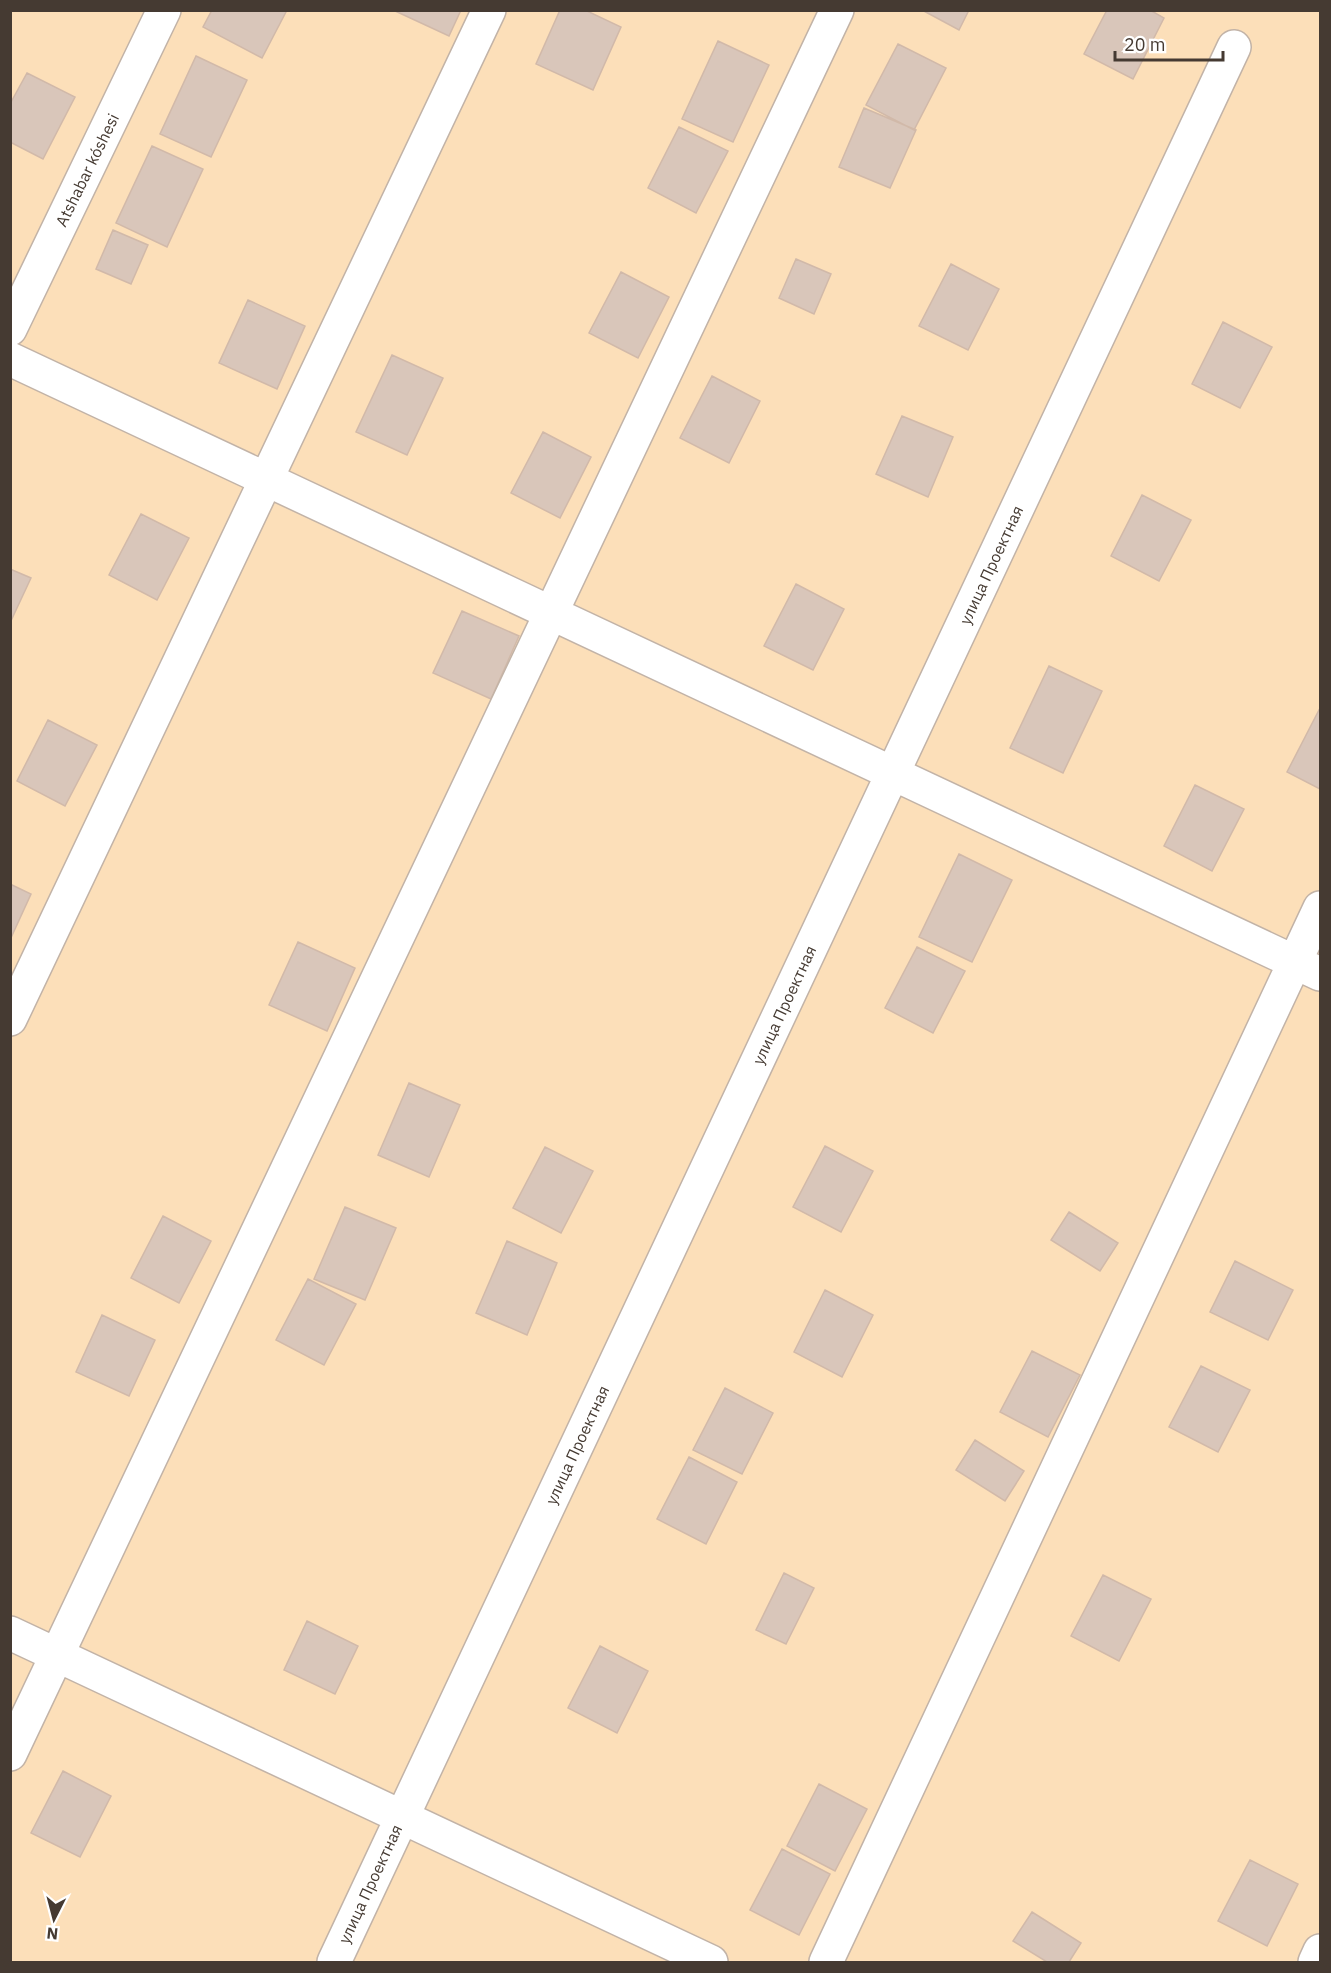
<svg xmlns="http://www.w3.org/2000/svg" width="1331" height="1973" viewBox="0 0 1331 1973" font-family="'IBM Plex Sans',sans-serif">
<rect width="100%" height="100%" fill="#f3eae2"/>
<path fill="#fcdfb9" d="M11,11h1309v1951h-1309z"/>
<path fill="#d9c6ba" stroke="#d1b9a9" stroke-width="1.5" d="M212,10h75l-25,48 -59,-31z
M393,10h68l-12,26z
M560,10h25l36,17 -28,63 -57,-26z
M922,10h47l-10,20z
M1107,10h43l14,8 -31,61 -49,-25z
M718,41l51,24 -36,77 -51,-23z
M898,44l48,24 -32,62 -48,-25z
M196,56l51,24 -36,77 -51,-23z
M27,73l48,24 -32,62 -33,-17v-38z
M864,108l52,22 -26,58 -51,-21z
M679,127l49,24 -32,62 -48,-25z
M152,146l51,23 -36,78 -51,-24z
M113,230l35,15 -17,39 -35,-15z
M796,259l35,15 -17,40 -35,-16z
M951,264l48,25 -31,61 -49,-24z
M621,272l48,25 -31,61 -49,-25z
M248,300l57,26 -28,63 -58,-26z
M1223,322l49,25 -32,61 -48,-24z
M392,355l51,23 -36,77 -51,-23z
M712,376l48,25 -31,62 -49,-25z
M902,416l51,21 -25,60 -52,-23z
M543,432l48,25 -31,61 -49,-25z
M1142,495l49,25 -32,61 -48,-25z
M141,514l48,24 -32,62 -48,-25z
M10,569l21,9 -21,45z
M796,584l48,25 -31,61 -49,-24z
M462,611l57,25 -28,63 -58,-26z
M1049,666l53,25 -39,82 -53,-25z
M1319,710l1,1v78l-33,-17z
M48,720l49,25 -32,61 -48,-25z
M1195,785l49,24 -32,62 -48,-25z
M959,854l53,26 -40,82 -53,-25z
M10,884l21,10 -21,46z
M298,942l57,26 -28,63 -58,-26z
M917,947l48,24 -32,62 -48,-25z
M409,1083l51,22 -31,72 -51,-22z
M825,1146l48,25 -32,61 -48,-25z
M545,1147l48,24 -32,62 -48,-25z
M345,1207l51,21 -31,72 -51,-21z
M1069,1212l49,31 -18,28 -49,-31z
M163,1216l48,25 -32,62 -48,-25z
M507,1241l50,22 -30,72 -51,-22z
M1235,1261l58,29 -25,50 -58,-28z
M308,1279l48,25 -32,61 -48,-25z
M825,1290l48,25 -31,62 -48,-25z
M102,1315l53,25 -26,56 -53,-24z
M1032,1351l48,24 -32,62 -48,-25z
M1201,1366l49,24 -32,62 -49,-25z
M725,1388l48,25 -31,61 -49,-24z
M975,1440l49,31 -19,30 -49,-31z
M689,1457l48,25 -31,62 -49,-25z
M784,1573l30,15 -28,56 -30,-14z
M1103,1575l48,24 -32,62 -48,-25z
M307,1621l51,25 -23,48 -51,-24z
M600,1646l48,25 -31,62 -49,-25z
M63,1771l48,25 -31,61 -49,-24z
M819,1784l48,25 -32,62 -48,-25z
M782,1849l48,25 -31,61 -49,-25z
M1250,1860l48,24 -31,62 -49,-25z
M1032,1912l49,31 -12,19h-22l-34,-21z"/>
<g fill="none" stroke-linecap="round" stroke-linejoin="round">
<g stroke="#c2b3a7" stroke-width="36">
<path id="minor" d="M10,329l154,-319
M10,359l1310,615
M10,1019l479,-1009
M10,1633l701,329
M10,1754l827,-1744
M334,1962l900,-1915
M826,1962l494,-1054
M1315,1962l5,-11"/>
</g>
<use href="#minor" stroke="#fff" stroke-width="33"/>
</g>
<g text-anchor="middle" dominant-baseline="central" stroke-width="5" stroke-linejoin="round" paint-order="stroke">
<g font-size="16" fill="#453a32" stroke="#fff">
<text transform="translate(87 170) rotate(-64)">Atshabar kóshesi</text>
<text transform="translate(991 565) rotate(-65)">улица Проектная</text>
<text transform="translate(784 1005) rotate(-65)">улица Проектная</text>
<text transform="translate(577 1445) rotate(-65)">улица Проектная</text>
<text transform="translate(370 1884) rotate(-65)">улица Проектная</text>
</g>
</g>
<rect width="1331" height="1973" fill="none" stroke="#453a32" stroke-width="24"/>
<g transform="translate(54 1919) rotate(186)" stroke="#ffffff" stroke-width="4.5" paint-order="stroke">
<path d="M0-4.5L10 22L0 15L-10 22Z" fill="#453a32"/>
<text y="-9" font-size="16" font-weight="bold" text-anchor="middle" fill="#453a32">N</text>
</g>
<path d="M1115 51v9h108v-9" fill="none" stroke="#453a32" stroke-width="3"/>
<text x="1124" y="51" font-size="18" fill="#453a32" stroke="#ffffff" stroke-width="4.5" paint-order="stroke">20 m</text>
</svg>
